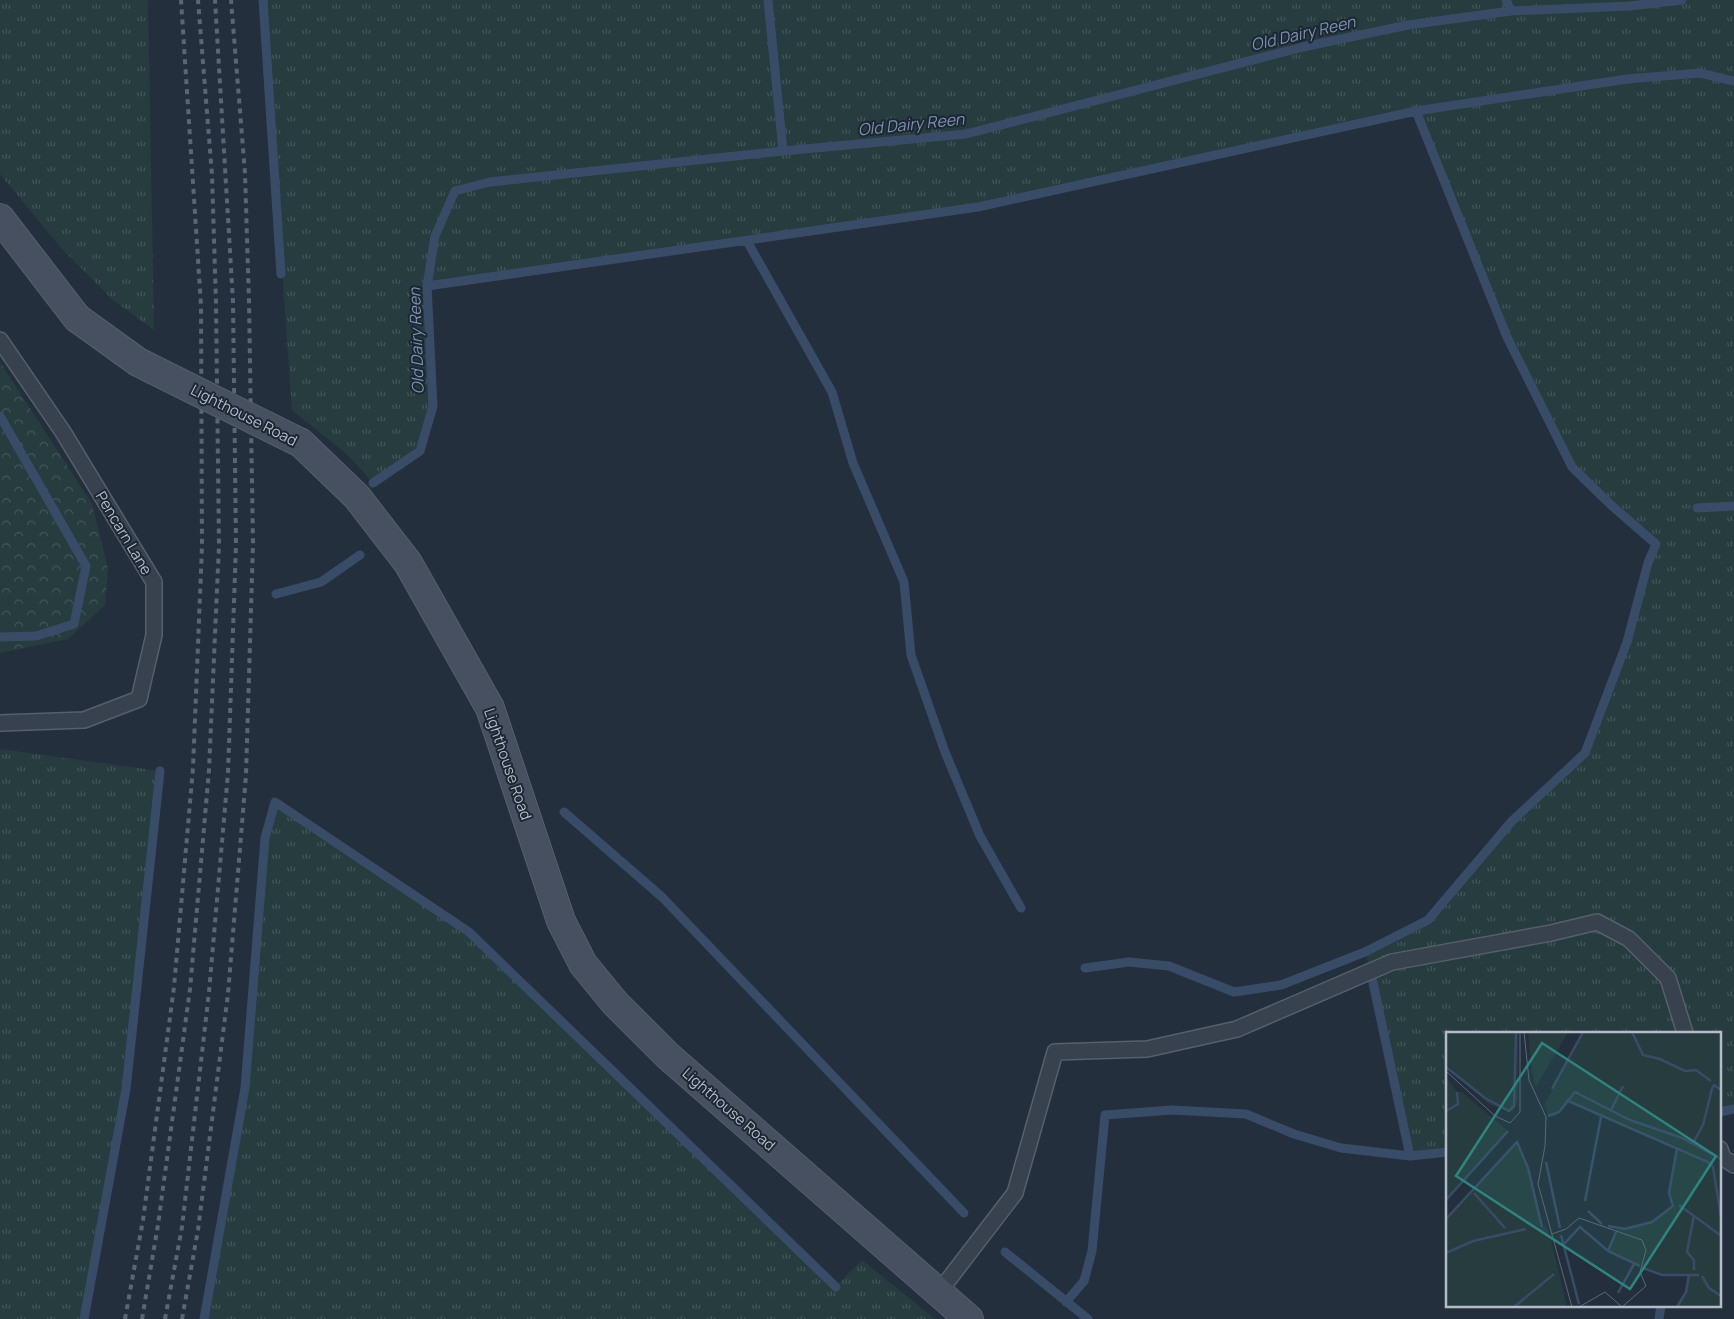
<svg xmlns="http://www.w3.org/2000/svg" width="1734" height="1319" viewBox="0 0 1734 1319" font-family="Manrope,sans-serif">
<defs>
<pattern id="grass-tufts" width="24" height="20" patternUnits="userSpaceOnUse" patternTransform="scale(1.25)"><rect width="24" height="20" fill="#263c3f"/><path d="M3 7l-1-3M5 7V3M7 7l1-3M15 17l-1-3M17 17v-4M19 17l1-3" fill="none" stroke="#435659"/></pattern>
<pattern id="forest-crowns" width="20" height="18" patternUnits="userSpaceOnUse" patternTransform="scale(1.25)"><rect width="20" height="18" fill="#263c3f"/><path d="M2 6a3 3 0 1 1 6 0M12 15a3 3 0 1 1 6 0" fill="none" stroke="#435659"/></pattern>
</defs>
<rect width="100%" height="100%" fill="#242f3e"/>
<path fill="url(#grass-tufts)" d="M0,0h148l6,330 -41,-30 -52,-52 -61,-74z
M263,0h1471v1109l-14,3v-79h-272v119l-38,4 -38,-178 -7,-26 63,-32 84,-99 73,-68 42,-111 21,-79 8,-19 -45,-39 -39,-38 -65,-130 -91,-226 -438,96 -551,79 6,120 -13,45 -47,32 -25,-28 -56,-45z
M0,749l160,22 -34,318 -42,230h-84z
M275,802l194,130 366,355 27,-27 73,59h-731l41,-231 20,-250z"/>
<path fill="url(#forest-crowns)" d="M0,362l92,142 16,65 -3,36 -37,34 -68,14z"/>
<g fill="none" stroke-linecap="round" stroke-linejoin="round">
<path stroke="#394c67" stroke-width="9" d="M263,0l18,274
M768,0l15,151
M1506,0l5,11
M747,241l85,151 21,71 51,119 7,73 34,97 35,84 41,72
M427,286l551,-79 438,-96 211,-32 73,-6 34,8
M0,416l86,150 -12,58 -38,12 -36,1
M373,483l47,-32 13,-45 -6,-120 8,-50 20,-45 35,-9 293,-31 183,-17 337,-87 105,-22 103,-14 119,-5 52,-6
M1697,508l37,-2
M276,594l45,-12 39,-27
M564,812l98,85 302,316
M1085,968l44,-6 40,4 65,26 47,-7 84,-33 63,-32 84,-99 73,-68 42,-111 21,-79 8,-19 -45,-39 -39,-38 -65,-130 -91,-226
M1372,978l38,178
M1720,1112l14,-3
M1005,1252l83,67
M1066,1302l18,-21 8,-30 13,-136 67,-5 74,4 48,20 47,14 69,8 38,-4
M84,1319l42,-230 34,-318
M204,1319l41,-231 20,-250 10,-36 194,130 367,355
M1659,1319l2,-14"/>
<g stroke="#565f6c" stroke-width="18">
<path id="service" d="M0,340l63,92 91,150v53l-15,64 -55,21 -84,3
M1720,1149l3,9 11,7
M939,1292l76,-99 40,-141 92,-3 90,-20 155,-67 159,-29 46,-11 32,17 39,39 17,55"/>
</g>
<g stroke="#565f6c" stroke-width="30">
<path id="secondary" d="M0,218l77,100
M301,443l56,54 51,66 82,145 71,213 22,43 32,39 53,53 301,263"/>
</g>
<use href="#service" stroke="#38414e" stroke-width="15"/>
<use href="#secondary" stroke="#465061" stroke-width="28"/>
<path stroke="#5a6575" stroke-width="4" stroke-dasharray="5 5" stroke-linecap="butt" d="M125,1319l18,-99 31,-233 19,-219 9,-222 -1,-241 -20,-305
M142,1319l16,-94 32,-236 19,-219 10,-225 -3,-242 -4,-128 -14,-175
M165,1319l17,-92 27,-235 19,-219 8,-228 -3,-243 -18,-302
M182,1319l16,-89 30,-236 18,-219 7,-231 -4,-242 -4,-129 -14,-173"/>
<g stroke="#565f6c" stroke-width="30" stroke-linecap="butt">
<path id="secondary-bridge" d="M77,318l61,44 163,81"/>
</g>
<use href="#secondary-bridge" stroke="#465061" stroke-width="28"/>
</g>
<g text-anchor="middle" dominant-baseline="central" stroke-width="4" stroke-linejoin="round" paint-order="stroke">
<g font-size="15" fill="#b4bcc9" stroke="#1d2633">
<text transform="translate(244 415) rotate(27)">Lighthouse Road</text>
<text transform="translate(124 533) rotate(59)">Pencarn Lane</text>
<text transform="translate(508 764) rotate(71)">Lighthouse Road</text>
<text transform="translate(729 1109) rotate(41)">Lighthouse Road</text>
</g>
<g font-size="16" font-style="italic" fill="#7c92b1" stroke="#1d2633">
<text transform="translate(1303 33) rotate(-13)">Old Dairy Reen</text>
<text transform="translate(911 124) rotate(-6)">Old Dairy Reen</text>
<text transform="translate(416 341) rotate(-92)">Old Dairy Reen</text>
</g>
</g>
<g transform="translate(1446 1032)">
<rect width="275" height="275" fill="#242f3e"/>
<path d="M82,0h40l-32,55 -4,-15zM137,0h138v275h-44l9,-15 3,-17h-27l-54,-24 9,-23 35,-6 21,-16 -4,-13 8,-46 -110,-47 -12,16h-7l-3,-12zM0,45l11,15h5l46,39 -62,69zM71,110l11,26 14,59 4,-1 5,13 16,68h-121v-88z" fill="#263c3f"/>
<path d="M0,0h72v68l-5,11 -23,-6 -44,-41z" fill="#263c3f"/>
<path fill="none" stroke="#394c67" stroke-width="2.5" d="M186,0l11,23 17,4 25,12 11,-1 15,11M0,35l39,31 24,13 5,-5 2,-74M106,57l31,-57M120,68l142,62 5,5 8,50M165,78l12,-24M0,79l12,-7 -1,-12M102,84l11,-4 16,-20 55,28 52,18 39,21M247,111l10,-18 9,-36 2,-4 7,5M100,130l14,66M28,161l31,35M0,168l62,-69M139,169l16,-84M233,173l41,30M142,179l14,13M248,183l-7,37 7,8v10M0,187l71,-77 11,26 14,59M162,194l17,3 27,-7 21,-16 -4,-13 8,-45M115,203l18,69M118,212l16,-17 28,24 32,15M162,219l8,-19M0,221l27,-12 53,-12M197,236l19,7h37M256,244l7,12 12,8M172,261l16,-29M68,275l40,-33M231,275l9,-15 3,-17"/>
<path fill="none" stroke="#5e6776" stroke-width="1" d="M78,0l5,48 17,37 -1,29 -7,38 34,123M0,39l49,45 15,7 10,-11v-80M106,202l14,-5 13,-11 63,22 4,10 -6,22 6,14 -24,21M133,275l26,-15 17,15"/>
<path fill="#308480" fill-opacity="0.15" stroke="#308480" stroke-width="2.5" d="M96,11l174,113 -86,133 -174,-113z"/>
<rect width="275" height="275" fill="none" stroke="#b4bcc9" stroke-width="2.5"/>
</g>
</svg>
